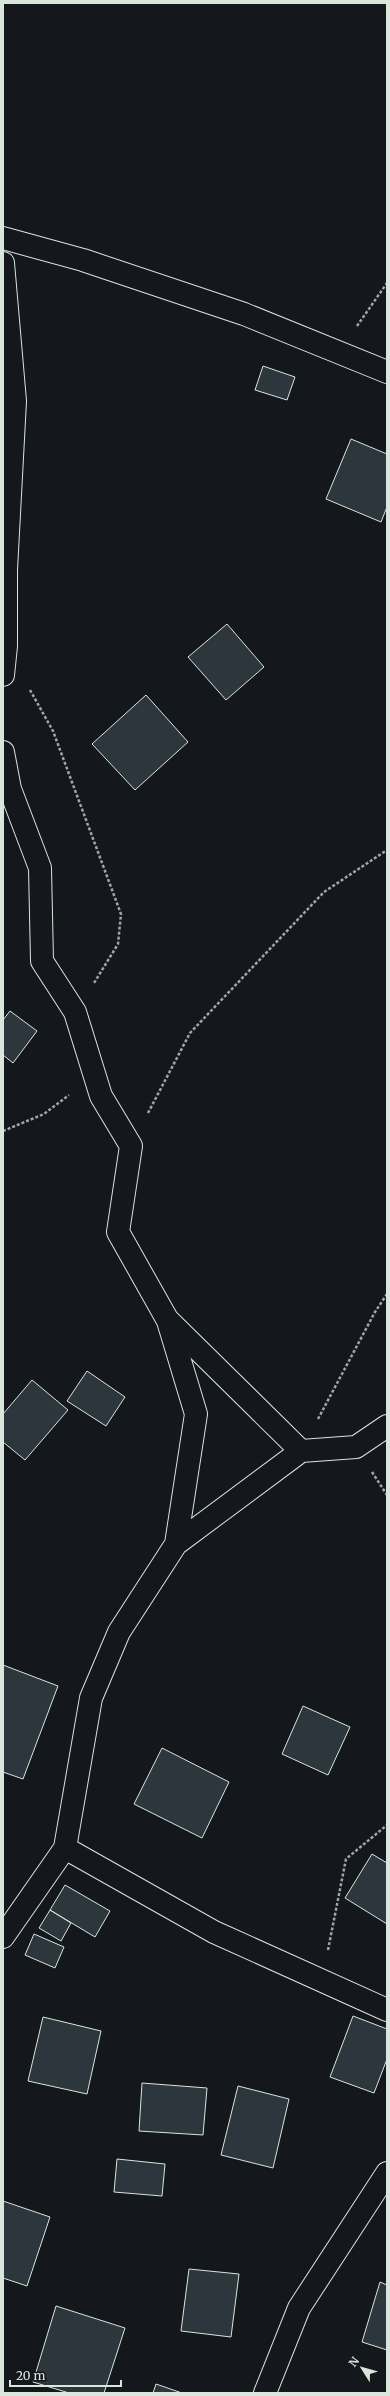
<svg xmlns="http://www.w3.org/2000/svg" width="390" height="2396" viewBox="0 0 390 2396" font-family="Merriweather,serif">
<rect width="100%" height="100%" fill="#14181c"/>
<path fill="#2c363c" stroke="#d8e6dc" d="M263,366l32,11 -8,23 -32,-10z
M351,439l36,15v53l-6,15 -55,-23z
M227,624l37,43 -38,33 -38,-43z
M146,695l42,47 -53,48 -43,-46z
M10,1011l27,20 -24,32 -10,-8v-35z
M87,1371l38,26 -19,29 -39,-25z
M32,1380l36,30 -43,50 -22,-18v-28z
M3,1665l55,21 -35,93 -20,-7z
M303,1706l47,21 -22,48 -46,-21z
M162,1748l67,34 -27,56 -68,-34z
M372,1854l15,9v61l-42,-26z
M65,1885l45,26 -15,26 -45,-27z
M50,1910l21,13 -10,18 -22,-13z
M34,1934l30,13 -9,21 -30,-13z
M353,2016l34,13v30l-13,34 -44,-16z
M43,2017l58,14 -14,63 -59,-13z
M142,2083l65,5 -4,47 -64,-4z
M238,2086l51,13 -16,69 -52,-13z
M117,2159l48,5 -3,32 -48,-4z
M3,2201l47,16 -23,69 -24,-8z
M189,2269l50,5 -8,63 -50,-6z
M380,2282l7,3v65l-25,-8z
M56,2306l69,22 -21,65h-35l-36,-11z
M156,2384l26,9h-29z"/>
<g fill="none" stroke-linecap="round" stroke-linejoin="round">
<g stroke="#d8e6dc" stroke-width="24">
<path id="minor" d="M3,238l80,22 161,54 143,58
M3,263l12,138 -9,169v76l-3,29
M3,752l7,37 30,79 2,93 33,51 26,84 30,50 -13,86 49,87 134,132 55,-4 31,-21
M168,1321l28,93 -20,130
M65,1848l26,-150 28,-66 57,-88 125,-93
M3,1937l62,-89 149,84 173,78
M265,2393l34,-85 88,-135"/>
</g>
<path stroke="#9da8a2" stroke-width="2.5" stroke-dasharray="3 2" stroke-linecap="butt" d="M357,326l30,-43
M30,690l23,41 68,183 -3,30 -24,39
M148,1113l42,-80 134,-141 63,-42
M3,1131l41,-17 25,-19
M318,1419l57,-107 12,-18
M372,1472l15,23
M328,1950l18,-91 41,-34"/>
<use href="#minor" stroke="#14181c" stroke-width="22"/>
</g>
<rect width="390" height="2396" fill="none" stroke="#d8e6dc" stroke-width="8"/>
<g transform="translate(362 2368) rotate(307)" stroke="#14181c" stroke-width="3" paint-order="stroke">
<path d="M0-3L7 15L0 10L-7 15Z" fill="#d8e6dc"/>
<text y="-6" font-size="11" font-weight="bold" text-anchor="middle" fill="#d8e6dc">N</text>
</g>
<path d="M10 2380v6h111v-6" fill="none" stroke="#d8e6dc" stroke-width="2"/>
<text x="16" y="2380" font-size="12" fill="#d8e6dc" stroke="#14181c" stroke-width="3" paint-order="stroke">20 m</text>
</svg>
